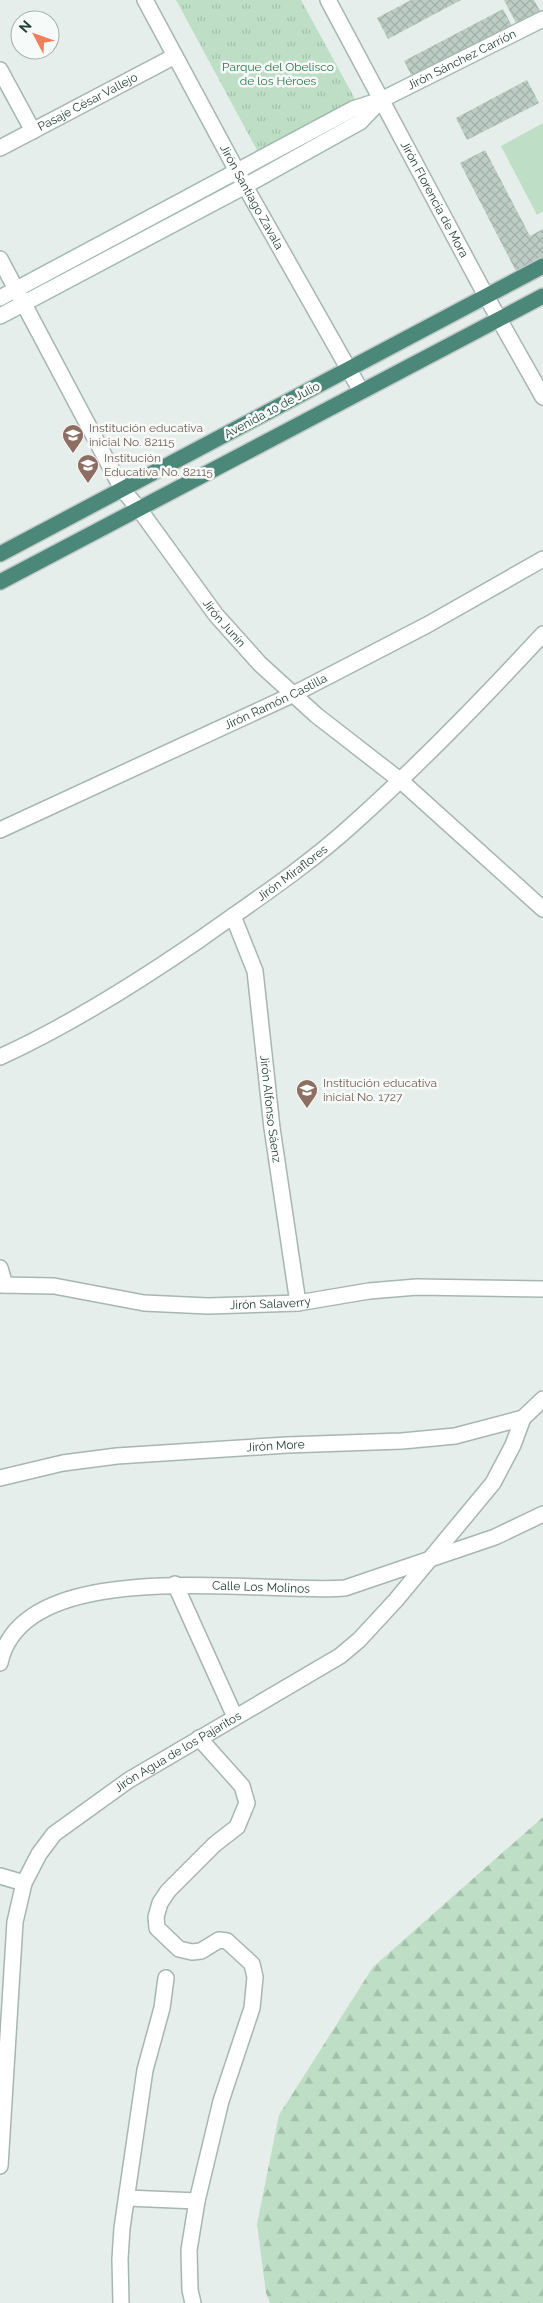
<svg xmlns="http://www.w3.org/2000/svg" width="543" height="2303" viewBox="0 0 543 2303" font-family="Raleway,sans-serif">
<defs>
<pattern id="forest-firs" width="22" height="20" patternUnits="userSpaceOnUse" patternTransform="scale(1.25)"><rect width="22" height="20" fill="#bedfc6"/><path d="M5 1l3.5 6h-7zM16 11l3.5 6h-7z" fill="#a3c0ab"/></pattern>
<pattern id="park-tufts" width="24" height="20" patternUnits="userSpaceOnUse" patternTransform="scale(1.25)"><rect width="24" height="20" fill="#bedfc6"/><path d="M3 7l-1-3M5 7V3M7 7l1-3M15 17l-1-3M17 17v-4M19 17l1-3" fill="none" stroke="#a3c0ab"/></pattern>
<pattern id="building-cross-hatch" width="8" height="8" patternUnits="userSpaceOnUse" patternTransform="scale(1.25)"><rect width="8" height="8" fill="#bdccc5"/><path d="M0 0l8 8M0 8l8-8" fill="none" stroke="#a2b0aa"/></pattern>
</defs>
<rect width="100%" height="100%" fill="#e5eeea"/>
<path fill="#bedfc6" d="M543,123v88l-6,4 -36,-69z"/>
<path fill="url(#forest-firs)" d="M543,1817v486h-273l-4,-10 -9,-69 22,-109 94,-148z"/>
<path fill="url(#park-tufts)" d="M176,0h125l54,99 -97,53z"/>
<path fill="url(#building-cross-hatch)" d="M411,0h50l-73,39 -11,-21z
M504,0h30l6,11 -24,12z
M503,9l10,19 -99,52 -10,-19z
M527,80l12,23 -72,37 -11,-22z
M485,150l45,86 13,-7v33l-25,13 -58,-112z"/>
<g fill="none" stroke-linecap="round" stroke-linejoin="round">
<g stroke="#a7b6b1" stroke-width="18">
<g id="minor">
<path id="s1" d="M145,0l100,186 116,205"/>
<path id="s2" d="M328,0l158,296 57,101"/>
<path d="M0,70l33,61"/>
<path id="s3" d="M0,148l175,-92"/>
<path id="s4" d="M0,259l122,230 17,20 77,106 44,49 56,51 85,66 142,128"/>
<path id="s5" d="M0,830l292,-135 135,-70 116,-66"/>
<path id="s6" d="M233,916l22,55 17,157 26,175"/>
<path id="s7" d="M0,1057c70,-32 135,-73 199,-117 52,-37 107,-73 154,-116 67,-60 129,-124 190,-190"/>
<path d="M0,1268l5,17"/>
<path id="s8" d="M0,1285l54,1 90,17 64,3 90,-3 71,-12 48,-4 126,2"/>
<path id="s9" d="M0,1478l63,-15 54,-7 170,-11 115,-4 53,-5 68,-18 20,-19"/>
<path d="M175,1584l60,133"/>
<path id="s10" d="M0,1663c23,-111 264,-68 345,-75l150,-51 48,-23"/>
<path d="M0,1876l24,7"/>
<path id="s11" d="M0,2166l15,-244 9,-39 15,-29 15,-20 75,-54 211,-124 19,-16 37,-40 97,-117 20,-38 10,-27"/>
<path d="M127,2198l70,3"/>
<path d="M121,2303l-1,-44 2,-31 23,-158 17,-62 4,-30"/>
<path d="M193,2303l-3,-13 -1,-40 8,-49 24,-100 31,-93 3,-31 -3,-13 -25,-23 -8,-1 -18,11 -9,1 -13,-3 -22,-21 -1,-11 4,-14 8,-12 47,-47 22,-17 10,-24 -5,-17 -43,-48"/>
</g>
</g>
<g stroke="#a3bab1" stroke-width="18">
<g id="secondary">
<path id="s12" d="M0,298l353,-189 28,-9 162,-81"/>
<path d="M0,316l245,-130 115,-64 20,-21"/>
</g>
</g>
<g stroke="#c1cac7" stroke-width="18">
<path id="trunk" d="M0,554l543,-288
M0,582l543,-286"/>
</g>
<use href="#minor" stroke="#fff" stroke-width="15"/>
<use href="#secondary" stroke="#fff" stroke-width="15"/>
<use href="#trunk" stroke="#4c8879" stroke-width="15"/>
</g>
<defs>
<g id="school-pin" transform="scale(1.125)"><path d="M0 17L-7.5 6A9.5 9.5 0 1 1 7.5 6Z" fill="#8d6e63" stroke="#f6faf8"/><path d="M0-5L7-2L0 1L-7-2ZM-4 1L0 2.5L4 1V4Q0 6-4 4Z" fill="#fff"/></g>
</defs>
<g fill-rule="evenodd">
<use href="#school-pin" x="73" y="435"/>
<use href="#school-pin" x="88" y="465"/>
<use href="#school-pin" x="307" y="1090"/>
</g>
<g text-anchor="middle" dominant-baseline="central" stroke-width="5" stroke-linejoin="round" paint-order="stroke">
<g font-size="12" fill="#234038" stroke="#f6faf8">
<text stroke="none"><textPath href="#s12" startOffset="520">Jirón Sánchez Carrión</textPath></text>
<text stroke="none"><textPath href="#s3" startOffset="99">Pasaje César Vallejo</textPath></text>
<text stroke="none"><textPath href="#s1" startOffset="224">Jirón Santiago Zavala</textPath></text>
<text stroke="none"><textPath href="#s2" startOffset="226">Jirón Florencia de Mora</textPath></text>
<text transform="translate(272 410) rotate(-28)">Avenida 10 de Julio</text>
<text stroke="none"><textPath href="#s4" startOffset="429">Jirón Junín</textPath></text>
<text stroke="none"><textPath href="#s5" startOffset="304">Jirón Ramón Castilla</textPath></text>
<text stroke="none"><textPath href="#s7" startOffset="346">Jirón Miraflores</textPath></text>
<text stroke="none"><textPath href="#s6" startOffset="198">Jirón Alfonso Sáenz</textPath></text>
<text stroke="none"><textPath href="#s8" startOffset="272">Jirón Salaverry</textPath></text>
<text stroke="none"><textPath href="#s9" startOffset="278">Jirón More</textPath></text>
<text stroke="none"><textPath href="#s10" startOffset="292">Calle Los Molinos</textPath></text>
<text stroke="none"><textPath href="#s11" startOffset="491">Jirón Agua de los Pajaritos</textPath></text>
</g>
<g font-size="12" fill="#2d7848" stroke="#f6faf8">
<text x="278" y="67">Parque del Obelisco<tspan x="278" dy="14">de los Héroes</tspan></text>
</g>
<g font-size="12" fill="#785e54" stroke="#f6faf8" text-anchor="start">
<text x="89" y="428">Institución educativa<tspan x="89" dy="14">inicial No. 82115</tspan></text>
<text x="104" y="458">Institución<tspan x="104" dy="14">Educativa No. 82115</tspan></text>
<text x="323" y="1083">Institución educativa<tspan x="323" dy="14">inicial No. 1727</tspan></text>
</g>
</g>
<g transform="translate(35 35) rotate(311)"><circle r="24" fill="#f6faf8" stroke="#a2b0ab"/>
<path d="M0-4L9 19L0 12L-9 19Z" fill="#f37e5d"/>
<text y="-8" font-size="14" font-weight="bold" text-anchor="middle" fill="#234038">N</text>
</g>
</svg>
